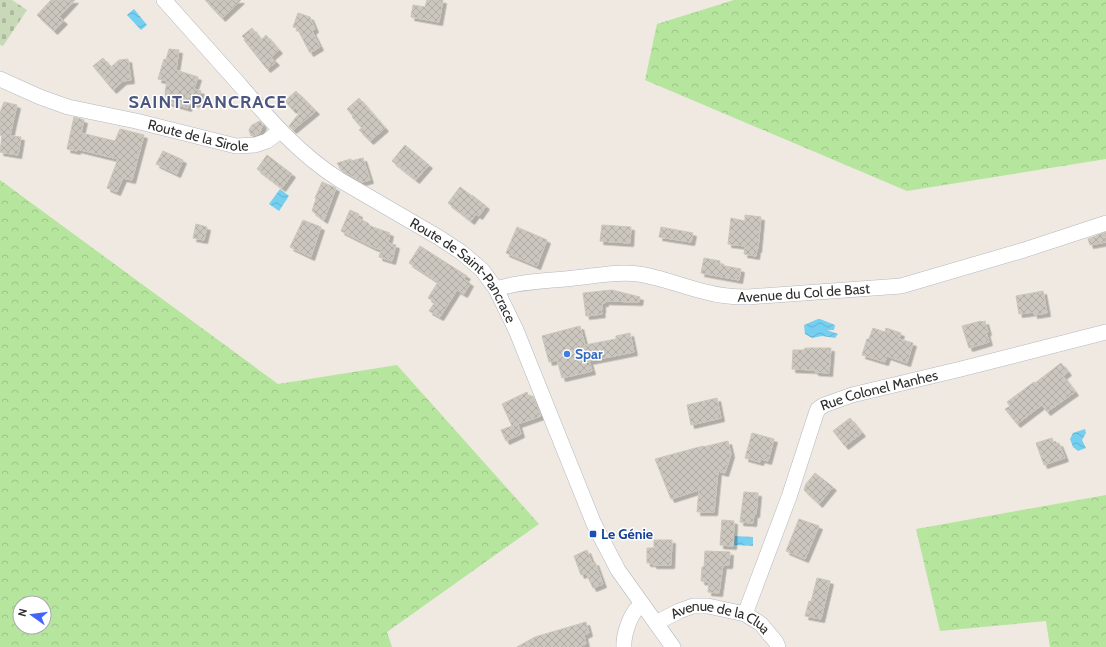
<svg xmlns="http://www.w3.org/2000/svg" width="1106" height="647" viewBox="0 0 1106 647" font-family="Cabin,sans-serif">
<defs>
<pattern id="forest-crowns" width="20" height="18" patternUnits="userSpaceOnUse"><rect width="20" height="18" fill="#b6e59e"/><path d="M2 6a3 3 0 1 1 6 0M12 15a3 3 0 1 1 6 0" fill="none" stroke="#9dc588"/></pattern>
<pattern id="cemetery-stones" width="16" height="16" patternUnits="userSpaceOnUse"><rect width="16" height="16" fill="#c8d9b8"/><path d="M2 7V4a2 2 0 0 1 4 0v3zM10 15v-3a2 2 0 0 1 4 0v3z" fill="#acbb9e"/></pattern>
<pattern id="water-waves" width="16" height="10" patternUnits="userSpaceOnUse"><rect width="16" height="10" fill="#75cff0"/><path d="M0 5q4-4 8 0t8 0" fill="none" stroke="#66b2ce"/></pattern>
<pattern id="building-cross-hatch" width="8" height="8" patternUnits="userSpaceOnUse"><rect width="8" height="8" fill="#cbc7bf"/><path d="M0 0l8 8M0 8l8-8" fill="none" stroke="#afaba4"/></pattern>
<filter id="shadow"><feDropShadow dx="3.5" dy="3.5" stdDeviation="0" flood-color="#0004"/></filter>
</defs>
<rect width="100%" height="100%" fill="#efe9e1"/>
<path fill="url(#forest-crowns)" fill-rule="evenodd" d="M734,0h372v159l-199,32 -262,-111 12,-56z
M0,180l278,204 119,-19 142,159 -152,108 5,15h-392zM20,603h24v24h-24z
M1106,495v152h-56l-4,-26 -106,10 -24,-102z"/>
<path fill="url(#cemetery-stones)" d="M0,0h12l15,10 -24,36 -3,-1z"/>
<path fill="url(#water-waves)" d="M134,9l13,16 -6,5 -14,-15z
M280,189l9,7 -10,15 -10,-7z
M818,319h2l15,6 -1,5h-7l11,4 -3,4 -13,-2 -10,2 -7,-4 -1,-9z
M1085,429l1,4 -4,7 4,8 -8,3 -5,-4 -3,-8 3,-6z
M735,536l18,1v9l-19,-1z"/>
<path fill="url(#building-cross-hatch)" stroke="#cbc5ba" filter="url(#shadow)" d="M51,0h24l-16,17 5,4 -10,10 -17,-16z
M205,0h36l-19,18z
M427,0h16l-4,22 -28,-5 2,-12 12,2z
M298,13l12,4 5,12 -3,2 8,16 -10,6 -13,-25 -4,-1z
M252,28l9,12 5,-5 13,15 -8,7 5,5 -9,7 -23,-29 1,-1 -3,-3z
M169,49l10,1 -3,20 22,7 -4,12 7,2 -5,13 -6,-2 -2,6 -21,-6 -2,-10 2,-11 -9,-2 6,-20 2,1z
M103,58l8,9 8,-7 9,-1 3,21 -8,1 -10,9 -20,-24z
M296,91l20,20 -23,19 -4,-4 11,-14 -5,-4 -2,2 -8,-9z
M359,98l26,30 -15,13 -11,-11 3,-2 -10,-11 1,-1 -6,-7z
M4,102l13,3 -4,17 -3,14 11,1 -3,18 -18,-3 2,-16 -2,-1v-22z
M74,117l10,3 -3,13 34,8 5,-12 24,6 -12,45 -9,-2 -6,14 -10,-4 11,-29 -41,-10v2l-10,-2z
M260,121l3,4 -4,9 -8,2 -2,-6 1,-2 2,-3z
M405,145l24,20 -13,15 -24,-19z
M163,151l20,9 -6,14 -21,-10z
M267,155l25,19 -10,14 -25,-19z
M363,158l7,22 -8,2 -21,-12 -4,-7 14,-4v2z
M322,182l14,6 -12,32 -12,-9 4,-12 -1,-1z
M460,187l12,9v-1l14,11 -7,10 -3,-2 -5,7 -23,-18z
M350,210l9,4 -1,4 10,5 2,3 20,7 -2,10 8,2 -4,16 -13,-4 2,-7 -8,-3 -32,-16z
M745,215l16,2 -3,32h-1l-1,7 -12,-2 1,-8 -17,-2 3,-26 14,3z
M303,220l18,7 -10,30 -21,-10z
M196,224l11,3 -3,13 -11,-2z
M602,225l29,2 -1,16 -30,-2z
M517,227l30,13 -10,26 -31,-13z
M661,227l32,6 -2,9 -32,-5z
M1106,232v10l-16,3 -2,-6z
M420,246l47,30 -3,3 6,4 -6,11 -7,-4 -17,27 -11,-6 6,-9 -7,-4 10,-16 -29,-19z
M704,258l16,3v4l21,4 -2,11 -38,-7z
M612,290l28,7 -1,5 -34,-1v2h-3v7h-1l1,4 -16,2 -3,-23z
M1043,291l4,22 -13,2v-3l-15,2 -3,-18z
M981,321l1,1 3,-1 3,11h-2l3,10 -20,6 -7,-22z
M580,326l5,19 31,-6v-3l14,-3 4,19 -45,9 3,10 -30,7 -5,-18 -8,2 -7,-26z
M873,328l12,4 1,-4 15,5 -2,6 14,4 -6,20 -20,-7 -2,6 -23,-7 5,-16h2z
M805,348h26l-2,25 -14,-1v-2l-23,-1 1,-19h11z
M1061,363l7,9 -5,4 12,16 -28,20 -5,-7 -25,19 -12,-15 5,-3 -3,-4 27,-20 1,1z
M527,392l2,5 4,-1 8,20 -23,8 3,10 -15,7 -5,-11 16,-6 -5,2 -10,-22z
M717,398l4,20 -30,7 -4,-20z
M850,418l12,15 -17,13 -12,-15z
M752,433l22,6 -6,22 -7,-2 -1,3 -15,-4z
M1052,438l2,6 5,-1 6,15 -21,7 -8,-22z
M728,441l3,13 -6,19 -7,-2 -4,41h-17l2,-22 -28,9 -16,-40 48,-13v1z
M815,473l18,14 -14,17 -15,-14 2,-6z
M744,492l14,1 -2,21h-2l-1,9 -13,-1z
M799,519l20,7 -14,33 -19,-8z
M722,520l12,1 -1,25 -13,-1z
M654,540h18l-1,25h-18v-2h-6v-15h7z
M587,550l5,13 3,-1 8,22 -10,4 -7,-15 -5,2 -7,-19z
M705,551l25,1 -1,13h-6l-4,28 -11,-1 1,-10 -8,-1 1,-14h2z
M817,578l13,3 -9,38 -16,-3 4,-15 2,1z
M586,622l3,11 -5,2 2,9 -8,3h-61l18,-10z"/>
<g fill="none" stroke-linecap="round" stroke-linejoin="round">
<g stroke="#b4b7c1" stroke-width="16">
<g id="minor">
<path id="s1" d="M164,0c25,28 50,56 75,84 31,36 60,70 101,96l98,57 23,15 21,18 14,19 20,41 78,194 24,46 55,77"/>
<path id="s2" d="M0,79l40,18 28,10 68,14 100,25 19,-1 12,-4 13,-10"/>
<path id="s3" d="M496,289c25,-8 52,-8 78,-11 21,-2 43,-7 64,-4 23,3 45,13 68,18 14,4 27,5 42,5l153,-11 123,-36 82,-27"/>
<path id="s4" d="M745,614l44,-117 27,-83 2,-5 6,-4 28,-10 109,-26 145,-37"/>
<path id="s5" d="M656,623l23,-12 14,-5h15l37,8 16,10 15,18 2,5"/>
<path d="M624,647c-1,-10 5,-28 11,-36 2,-3 5,-5 7,-7"/>
</g>
</g>
<use href="#minor" stroke="#fff" stroke-width="15"/>
</g>
<circle fill="#3f7fe0" stroke="#fff" stroke-width="1.5" cx="567" cy="354" r="4"/>
<rect fill="#1a4fb4" stroke="#fff" stroke-width="1.5" x="589" y="530" width="8" height="8" rx="2"/>
<g text-anchor="middle" dominant-baseline="central" stroke-width="3" stroke-linejoin="round" paint-order="stroke">
<g font-size="14" fill="#2e2e2e" stroke="#fff">
<text stroke="none"><textPath href="#s2" startOffset="207">Route de la Sirole</textPath></text>
<text stroke="none"><textPath href="#s1" startOffset="408">Route de Saint-Pancrace</textPath></text>
<text stroke="none"><textPath href="#s3" startOffset="312">Avenue du Col de Bast</textPath></text>
<text stroke="none"><textPath href="#s4" startOffset="282">Rue Colonel Manhes</textPath></text>
<text stroke="none"><textPath href="#s5" startOffset="70">Avenue de la Clua</textPath></text>
</g>
<g font-size="14" font-weight="bold" fill="#366cbe" stroke="#fff" text-anchor="start">
<text x="575" y="354">Spar</text>
</g>
<g font-size="14" font-weight="bold" fill="#164399" stroke="#fff" text-anchor="start">
<text x="601" y="534">Le Génie</text>
</g>
<g font-size="18" font-weight="bold" letter-spacing="1" fill="#4d5680" stroke="#fff">
<text x="208" y="102">SAINT-PANCRACE</text>
</g>
</g>
<g transform="translate(32 615) rotate(284)"><circle r="19" fill="#ffffff" stroke="#ababab"/>
<path d="M0-3L7 15L0 10L-7 15Z" fill="#4264fb"/>
<text y="-6" font-size="11" font-weight="bold" text-anchor="middle" fill="#2e2e2e">N</text>
</g>
</svg>
